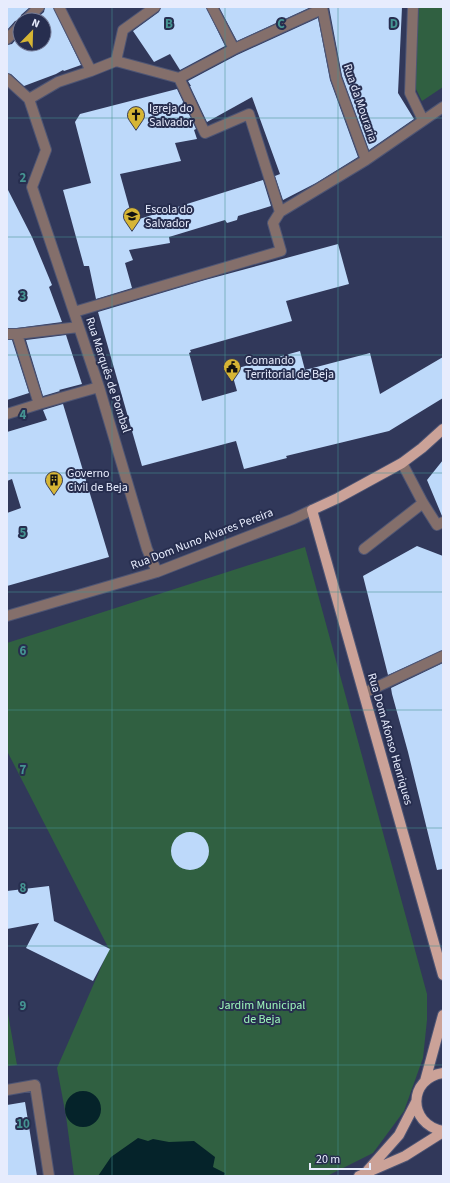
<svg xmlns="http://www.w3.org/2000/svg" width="450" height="1183" viewBox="0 0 450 1183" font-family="'Source Sans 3',sans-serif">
<rect width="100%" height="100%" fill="#31385a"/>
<path fill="#306041" d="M419,7h24v80l-21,14 -8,-16z
M305,547l122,447v26l-4,38 -19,53 -31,42 -46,23h-253l-8,-60 -9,-48 52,-119 -102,-198v-108z
M7,1008l10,57 -10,1z"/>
<path fill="#05232a" d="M65 1109a18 18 0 1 1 36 0a18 18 0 1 1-36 0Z
M138,1138l10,3 5,-2 16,3 25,-1 21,16 -2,10 12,6 -1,3h-126l13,-19z"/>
<path fill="#bdd9fa" d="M7,7h23l-9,8 -1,5 -5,1 -8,9z
M45,7h8l28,58 -17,6 -1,-1 -7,4 -32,12 -13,-12 -4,-1v-28l5,-1 8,-9v9h24v-24h-9l9,-8z
M161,7h45l19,39 -45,24 -10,-16 -16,8 -21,-31 26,-19z
M219,7h92l-74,34z
M329,7h73l-4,86 16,26 -45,31 -27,-74z
M318,18l12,62 28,77 -42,26 -33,17 -8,-24 5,-2 -28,-77 -45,25 -17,-36h1l-3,-5 49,-26z
M177,89l19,40 -2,1 3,9 -22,4 6,18 -61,13 13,47 130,-41 8,26 -33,10 -1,4 -10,3 -2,-3 -56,17 1,6 -41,7 4,10 -8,3 7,25 -36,11 -7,-33h-5l-21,-76 28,-7 -16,-61 5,-8z
M7,188l25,49 20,48 -3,2 13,35 -45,6h-10z
M338,244l11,40 -63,17 6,20 -102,29 1,2 -2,1 13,48 35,-10 -6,-21 69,-19 5,19 65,-17 10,41 63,-37v41l-54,33 -103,25 1,2 -43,11 -8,-28 -94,25 -44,-154 107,-32z
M66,335l16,49 -23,6 1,1 -17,5 -17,-56z
M7,340h5l17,53 -22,7z
M63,404l46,153 -102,29v-73l14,-5 -9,-29 -5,2v-49l40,-12 -4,-10z
M443,460v56h-1l-15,-36z
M417,546l26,10v94l-55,25 -25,-99z
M443,663v206l-6,1 -29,-118 -16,-58 -1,-6z
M171 851a19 19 0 1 1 38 0a19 19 0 1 1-38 0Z
M49,886l5,35 56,28 -17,32 -67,-33 13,-25 -32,6v-38z
M25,1102l12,74h-30v-71z"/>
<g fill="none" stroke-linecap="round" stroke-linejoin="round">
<g stroke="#4e5574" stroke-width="12">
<path id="minor" d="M59,7l32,64
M212,7l22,42
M322,7l14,71 30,82
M413,7l-3,86 13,27
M26,20l13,-13
M7,39l13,-13
M116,61l7,-31 32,-23
M179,78l26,55 44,-19 31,98
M179,78l55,-29 88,-40
M7,79l22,20 17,51 -14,37 67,200 48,162 10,23
M29,99l29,-17 33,-11 25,-10 63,17
M74,312l207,-61 -8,-28 7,-11 86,-52 77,-53
M7,334h10l62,-7
M17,334l22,70
M7,414l32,-10 60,-17
M402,463l21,40 14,22 6,-3
M364,549l59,-46
M7,616l150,-44 136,-53 19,-9
M364,693l79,-37
M7,1090l28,-5 14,91"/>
</g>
<g stroke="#4e5574" stroke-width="12">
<path id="major" d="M443,429l-21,19 -20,15 -64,35 -26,12 131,465
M443,1073c-35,5 -36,51 0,58
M425,1081l18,-66
M368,1170l31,-35 17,-33
M359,1176l46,-20 38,-24"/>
</g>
<use href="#minor" stroke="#846f6b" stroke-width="10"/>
<use href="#major" stroke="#cba298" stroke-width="10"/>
</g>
<path fill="none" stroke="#459492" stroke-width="1" stroke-opacity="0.55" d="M112,7v1169M225,7v1169M338,7v1169M7,118h436M7,237h436M7,355h436M7,473h436M7,592h436M7,710h436M7,828h436M7,946h436M7,1065h436"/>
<defs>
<g id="church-pin" transform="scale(0.9)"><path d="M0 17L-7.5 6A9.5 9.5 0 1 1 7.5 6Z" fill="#d6b534" stroke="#272e4f"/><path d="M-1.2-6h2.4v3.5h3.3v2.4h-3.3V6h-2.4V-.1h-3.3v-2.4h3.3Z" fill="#111"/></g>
<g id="school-pin" transform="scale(0.9)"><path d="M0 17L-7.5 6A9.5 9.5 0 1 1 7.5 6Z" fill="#d6b534" stroke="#272e4f"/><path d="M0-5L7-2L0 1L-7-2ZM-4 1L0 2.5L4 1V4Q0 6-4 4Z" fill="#111"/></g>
<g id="civic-pin" transform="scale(0.9)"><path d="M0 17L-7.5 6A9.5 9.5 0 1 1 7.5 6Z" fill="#d6b534" stroke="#272e4f"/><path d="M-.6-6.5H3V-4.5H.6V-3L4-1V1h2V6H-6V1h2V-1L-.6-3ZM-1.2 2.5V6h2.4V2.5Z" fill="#111"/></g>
<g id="building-pin" transform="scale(0.9)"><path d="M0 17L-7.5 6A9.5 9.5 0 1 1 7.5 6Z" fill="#d6b534" stroke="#272e4f"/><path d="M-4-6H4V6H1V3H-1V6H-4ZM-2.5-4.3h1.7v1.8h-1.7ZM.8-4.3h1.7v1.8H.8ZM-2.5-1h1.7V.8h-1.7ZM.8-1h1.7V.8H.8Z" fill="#111"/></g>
</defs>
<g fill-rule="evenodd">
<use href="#church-pin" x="136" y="115"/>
<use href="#school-pin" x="132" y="216"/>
<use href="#civic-pin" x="232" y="367"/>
<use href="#building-pin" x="54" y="480"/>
</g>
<g text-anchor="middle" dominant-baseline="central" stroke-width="4" stroke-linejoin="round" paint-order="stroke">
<g font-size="12" fill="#e7ecfd" stroke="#272e4f">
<text transform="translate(360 103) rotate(71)">Rua da Mouraria</text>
<text transform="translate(108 375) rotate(72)">Rua Marquês de Pombal</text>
<text transform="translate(202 539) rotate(-21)">Rua Dom Nuno Alvares Pereira</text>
<text transform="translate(390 739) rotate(74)">Rua Dom Afonso Henriques</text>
</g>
<g font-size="12" fill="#e7ecfd" stroke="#272e4f" text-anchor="start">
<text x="149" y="108">Igreja do<tspan x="149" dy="14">Salvador</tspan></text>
<text x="145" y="209">Escola do<tspan x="145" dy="14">Salvador</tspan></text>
<text x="245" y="360">Comando<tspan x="245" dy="14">Territorial de Beja</tspan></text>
<text x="67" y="473">Governo<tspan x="67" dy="14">Civil de Beja</tspan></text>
</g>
<g font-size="12" fill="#9ef8bb" stroke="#272e4f">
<text x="262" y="1005">Jardim Municipal<tspan x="262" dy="14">de Beja</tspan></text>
</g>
</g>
<g font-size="13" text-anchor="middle" font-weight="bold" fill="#459492" stroke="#272e4f" stroke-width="4" stroke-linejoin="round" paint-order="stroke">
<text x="169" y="28">B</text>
<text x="281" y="28">C</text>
<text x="394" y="28">D</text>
<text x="23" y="182">2</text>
<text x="23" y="300">3</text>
<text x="23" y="419">4</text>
<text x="23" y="537">5</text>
<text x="23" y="655">6</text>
<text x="23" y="774">7</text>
<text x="23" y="892">8</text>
<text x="23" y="1010">9</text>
<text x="23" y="1128">10</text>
</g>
<rect width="450" height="1183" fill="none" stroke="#e7ecfd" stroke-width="16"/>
<g transform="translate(32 32) rotate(23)"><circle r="19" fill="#272e4f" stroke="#747a95"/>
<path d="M0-3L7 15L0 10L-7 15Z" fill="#d6b534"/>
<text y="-6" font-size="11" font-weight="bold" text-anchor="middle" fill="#e7ecfd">N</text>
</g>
<path d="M310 1163v6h60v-6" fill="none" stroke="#e7ecfd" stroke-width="2"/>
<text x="316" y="1163" font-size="12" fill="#e7ecfd" stroke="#272e4f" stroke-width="3" paint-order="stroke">20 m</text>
</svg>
